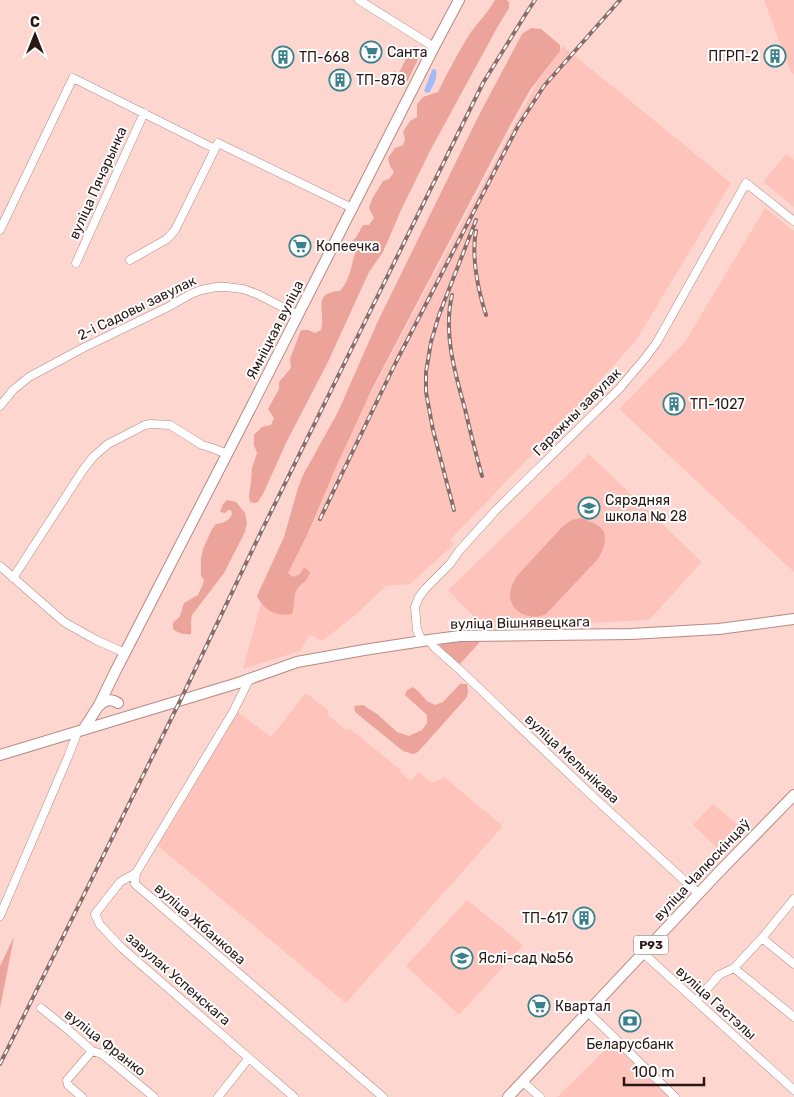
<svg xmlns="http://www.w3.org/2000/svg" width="794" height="1097" viewBox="0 0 794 1097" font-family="Rubik,sans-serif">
<rect width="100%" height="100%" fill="#fed6d0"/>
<path fill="#fec4bc" d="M764,0h30v74l-2,1 -2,-5z
M563,46l168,137 -94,156 -72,81 -115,120 4,4 -44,40 -24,2 -33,31 -31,24 -12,-6 -10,16 -57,18 18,-66 55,-108 222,-414z
M786,154l8,6v47l-31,-25z
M765,208l29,23v341l-175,-163 66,-67z
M589,454l113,108 -53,58 -164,8 -37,-38z
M306,693l23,18 -2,3 19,16 3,-2 52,42 -1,2 11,9 8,-9 13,11 12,-6 59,49 -157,177 -188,-157 80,-134 33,25z
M713,804l31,26 -22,23 -29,-28z
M467,900l56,45 -64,70 -53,-49z
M612,1043l58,54h-113z"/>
<path fill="#eba39a" d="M495,0h12l2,2v6l-11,18 -68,125 -28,57 -19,44 -14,20 -42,92 -40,77 -24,53 -5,8 -4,1 -4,-1 -1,-6 2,-14 1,-14 5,-15 -3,-8v-10l8,-8 9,-2 3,-7 -6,-9 11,-20v-7l12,-14 -1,-9 11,-29h7l7,3 6,-3c5,-20 -10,-37 19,-39 4,-5 7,-10 9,-16 3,-7 3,-14 6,-21l-5,-6 2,-7c6,-4 7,-10 11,-16h6l5,-7 -5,-10 3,-9 11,-18 6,-2 5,-7 -4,-6 -2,-8 7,-10 8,-3 2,-6 -2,-7 7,-11 7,-4v-13l6,-7 15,-5c9,-19 20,-39 31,-57 8,-12 19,-22 26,-35z
M531,28l10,1 19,16v6l-30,39 -18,32 -140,267 -37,80 -7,17 -21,49 -19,38 5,4 7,-3 4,-7 6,5c-4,12 -6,8 -13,17 -4,6 -2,17 -5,25 -17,3 -27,-3 -35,-18l27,-59 14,-49 5,-13 35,-63 40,-91 100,-204 44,-83z
M415,46l6,3 1,2 -16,33 -3,2h-3l-7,-6 -1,-3 2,-6 5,2 11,-23 2,1z
M227,500l9,2 9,11 2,10 -2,9 -21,41 -32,42c-2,7 0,12 -1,19 -7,1 -13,-1 -18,-5v-6l7,-7 4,-13 14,-8 5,-11 1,-4 -3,-4v-17l2,-10 9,-20 4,-5c8,-1 13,-3 16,-10l-1,-4h-3l-3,3 -5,-1 3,-8z
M581,518c6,3 14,5 19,9 10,8 3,25 -3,33l-51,54c-13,7 -35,0 -36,-18 0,-7 3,-13 6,-19l47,-51 9,-6z
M478,641l1,2 -19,21 -3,-1 -17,-16v-1l2,-3z
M460,684h7l1,7 -1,6 -49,55 -5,2 -10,-3 -48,-39 -1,-6 9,-1 14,9 20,18 12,4 13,-6 5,-7v-8l-22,-20 2,-5 6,-3 5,4 9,10 8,4 8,-3z
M14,937l-14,71v1v-43z"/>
<path fill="#a2baf7" d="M434,69l2,1c2,7 -3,16 -6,22l-3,1 -3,-2 8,-21z"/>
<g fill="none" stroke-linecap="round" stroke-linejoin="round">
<g stroke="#b78882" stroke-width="9">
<path id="minor" d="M359,0l75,47
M0,230l73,-152 142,71
M130,260l37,-21 8,-9 43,-87 134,65
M76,263l68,-150
M0,406l13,-16 16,-13 54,-29 85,-41 23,-13 10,-4 15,-3h10l17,2 14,5 41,21
M0,566l64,56 32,18 29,13
M13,578l70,-108 10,-13 15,-13 37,-19 6,-1 19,1 32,20 10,3 15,6
M429,640l5,7 26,23 127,121 112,103
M422,641l-5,-11 -2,-23 4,-10 6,-8 25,-25 9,-13 37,-41 123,-121 27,-32 11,-15 89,-159 48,38
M250,678l-17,34 -97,161 -1,11 248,213
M136,873l-16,9 -25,32 5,11 23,24 171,148
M0,916l68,-159 10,-26
M762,938l32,26
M643,953l151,137
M734,968l60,49
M696,1001l23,-26 15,-7 28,-30 32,-39
M41,1008l31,25 20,18 10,3 52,43
M588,1012l87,85
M523,1082l17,15
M82,1097l-14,-12 -1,-5 25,-29
M218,1097l31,-39"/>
</g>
<g stroke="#b78882" stroke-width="12">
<path id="major" d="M99,706c5,-6 12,-8 19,-3
M83,730l16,-25 16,-33 127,-247 192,-378 25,-47
M0,755l238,-72 59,-21 67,-12 65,-10 31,-4 171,-2 88,-5 75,-10
M508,1097l211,-225 75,-77"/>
</g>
<use href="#minor" stroke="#fff" stroke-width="8"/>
<use href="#major" stroke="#fff" stroke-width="10"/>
<g stroke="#896d69" stroke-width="4">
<path id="rail" d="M476,231c-5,25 2,59 10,84
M452,295c-9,38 3,78 13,114 5,22 11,45 17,67
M454,510l-21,-80 -7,-38v-20l5,-30 8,-27 37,-95
M320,519l76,-157 122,-236 26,-40 76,-86
M0,1064l180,-363 81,-169 222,-449 44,-71 8,-12"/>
</g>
<use href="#rail" stroke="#fff" stroke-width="2" stroke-dasharray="5.5" stroke-linecap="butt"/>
</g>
<defs>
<g id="supermarket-ring" transform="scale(1.125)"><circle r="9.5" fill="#fff" stroke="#3a818b" stroke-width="1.5"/><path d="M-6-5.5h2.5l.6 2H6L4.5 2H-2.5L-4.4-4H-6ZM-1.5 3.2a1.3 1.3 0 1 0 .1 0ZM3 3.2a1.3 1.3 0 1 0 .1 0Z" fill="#3a818b"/></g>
<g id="building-ring" transform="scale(1.125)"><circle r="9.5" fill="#fff" stroke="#3a818b" stroke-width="1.5"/><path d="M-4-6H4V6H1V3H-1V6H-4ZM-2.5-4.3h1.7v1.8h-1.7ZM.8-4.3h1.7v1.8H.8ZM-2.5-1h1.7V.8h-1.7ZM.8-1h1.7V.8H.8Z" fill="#3a818b"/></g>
<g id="school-ring" transform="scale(1.125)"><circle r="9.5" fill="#fff" stroke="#3a818b" stroke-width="1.5"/><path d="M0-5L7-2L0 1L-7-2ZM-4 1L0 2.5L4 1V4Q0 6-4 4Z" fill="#3a818b"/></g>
<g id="bank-ring" transform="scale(1.125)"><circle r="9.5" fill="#fff" stroke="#3a818b" stroke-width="1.5"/><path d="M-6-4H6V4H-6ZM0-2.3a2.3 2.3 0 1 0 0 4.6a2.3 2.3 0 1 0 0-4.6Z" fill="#3a818b"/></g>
</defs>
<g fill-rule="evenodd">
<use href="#supermarket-ring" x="371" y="52"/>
<use href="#building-ring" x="775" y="56"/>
<use href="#building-ring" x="283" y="57"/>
<use href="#building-ring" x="340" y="80"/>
<use href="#supermarket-ring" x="300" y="246"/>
<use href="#building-ring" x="674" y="404"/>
<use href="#school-ring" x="589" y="508"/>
<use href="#building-ring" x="584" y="918"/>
<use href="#school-ring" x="462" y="958"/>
<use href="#supermarket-ring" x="539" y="1006"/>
<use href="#bank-ring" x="630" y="1021"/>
</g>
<g text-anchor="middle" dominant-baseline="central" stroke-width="4" stroke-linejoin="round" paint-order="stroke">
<rect fill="#fff" stroke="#695d5b" stroke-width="1" x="633.5" y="935.5" width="35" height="19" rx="4"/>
<g font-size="12" font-weight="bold" fill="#291815">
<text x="651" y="945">Р93</text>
</g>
<g font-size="14" fill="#291815" stroke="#fff" text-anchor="start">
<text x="387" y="52">Санта</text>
<text x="759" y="56" text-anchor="end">ПГРП-2</text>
<text x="299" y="57">ТП-668</text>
<text x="356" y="80">ТП-878</text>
<text x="316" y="246">Копеечка</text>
<text x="690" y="404">ТП-1027</text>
<text x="605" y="500">Сярэдняя<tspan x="605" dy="16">школа № 28</tspan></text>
<text x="568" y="918" text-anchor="end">ТП-617</text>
<text x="478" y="958">Яслі-сад №56</text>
<text x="555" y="1006">Квартал</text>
<text x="630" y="1044" text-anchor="middle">Беларусбанк</text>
</g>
<g font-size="14" fill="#291815" stroke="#fff">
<text transform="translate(98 183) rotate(-66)">вуліца Пячэрынка</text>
<text transform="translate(137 308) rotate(-26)">2-і Садовы завулак</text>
<text transform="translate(275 330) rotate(-63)">Ямніцкая вуліца</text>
<text transform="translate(577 412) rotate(-45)">Гаражны завулак</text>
<text transform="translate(520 623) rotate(-1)">вуліца Вішнявецкага</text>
<text transform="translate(572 759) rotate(43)">вуліца Мельнікава</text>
<text transform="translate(702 870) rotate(-47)">вуліца Чалюскінцаў</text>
<text transform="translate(200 924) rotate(41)">вуліца Жбанкова</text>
<text transform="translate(178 979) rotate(41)">завулак Успенскага</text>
<text transform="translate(716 1003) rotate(42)">вуліца Гастэлы</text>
<text transform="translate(105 1043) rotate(38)">вуліца Франко</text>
</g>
</g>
<g transform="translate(35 35)" stroke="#ffffff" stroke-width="4" paint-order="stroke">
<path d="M0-4L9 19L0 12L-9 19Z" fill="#291815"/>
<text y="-8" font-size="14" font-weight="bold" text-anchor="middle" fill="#291815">С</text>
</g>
<path d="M624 1077v8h80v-8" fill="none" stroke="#291815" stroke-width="2.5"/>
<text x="632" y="1077" font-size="15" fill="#291815" stroke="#ffffff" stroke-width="4" paint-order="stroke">100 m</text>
</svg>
